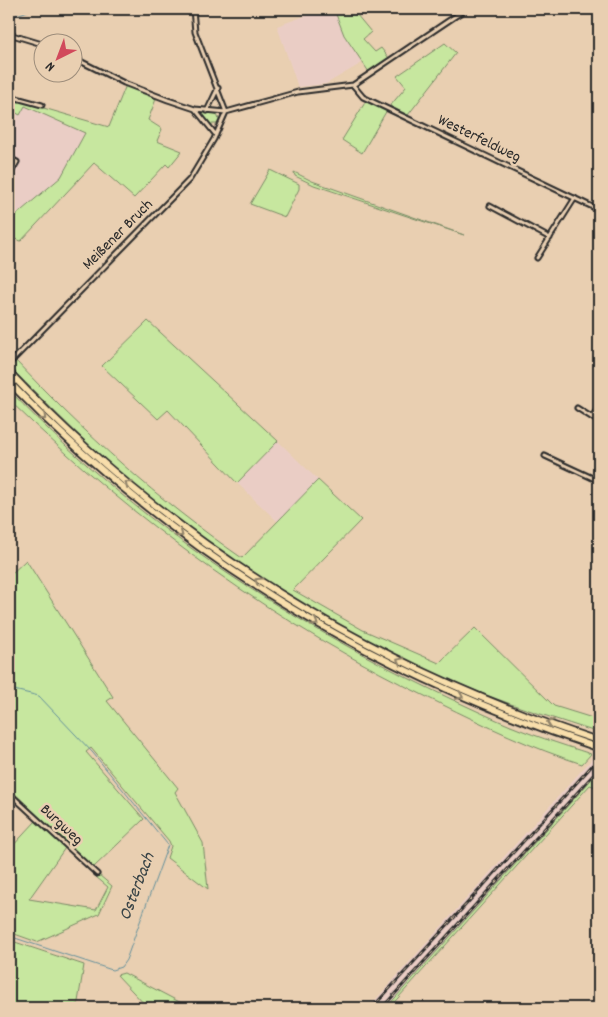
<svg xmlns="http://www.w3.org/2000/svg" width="608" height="1017" viewBox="0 0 608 1017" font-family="Dekko,sans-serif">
<rect width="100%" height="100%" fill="#e9cfb1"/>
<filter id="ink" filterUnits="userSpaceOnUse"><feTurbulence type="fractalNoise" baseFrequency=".02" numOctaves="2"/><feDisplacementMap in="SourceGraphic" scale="10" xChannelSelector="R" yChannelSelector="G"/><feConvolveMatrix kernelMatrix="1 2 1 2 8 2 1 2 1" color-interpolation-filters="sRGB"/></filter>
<g filter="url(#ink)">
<path fill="#eacdc5" d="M325,9h9l10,26 18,28 -36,21 -28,3 -21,-61z
M24,106l61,27 -24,45 -52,43v-112l11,6z
M278,441l40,39 -40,42 -41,-39z
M599,751v20l-213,237h-18z"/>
<path fill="#c7e79f" stroke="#798965" d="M334,9h18l19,23 -8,7 12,13 6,-4 8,10 -20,14 -25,-37z
M445,43l11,10 -48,62 -18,-9 16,-19 -9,-11z
M126,85l30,14 -8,21 14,9 -5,12 25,10 -13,16 -3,-3 -32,34 -40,-35 -73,78 -12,-4v-16l52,-44 24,-44 -60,-27 -5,9 -11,-6v-11l100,29z
M366,101l21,9 -25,43 -20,-13z
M203,112l14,2 2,6 -2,4h-8l-8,-10z
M270,170l29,14v5l-14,28 -35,-13z
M294,172l18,9 152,54 -150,-50 -19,-9z
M148,321l130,120 -41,42 -69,-73 -10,9 -56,-53z
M15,360c70,74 143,140 227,198l76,-78 43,40 -68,70 70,40 76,33 36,-35 79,78 45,14v13c-39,-13 -80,-25 -118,-40 -121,-49 -236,-118 -337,-200 -48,-39 -91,-83 -135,-127z
M9,390c143,149 302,247 490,331 29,13 61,23 92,33l-9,10c-50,-16 -96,-38 -143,-61 -160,-77 -303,-179 -430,-303z
M26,560l87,137 -6,4 71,87 -3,4 28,51 5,46 -41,-31 4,-12 -2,-5 -78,-93 -5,4 58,67 -51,49 -84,-80v-212z
M599,771v17l-9,-3 -201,223h-3z
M37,820l28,28 -36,51 67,11 12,-23 -12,-10 3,-2 13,11 -13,28 -62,28 -28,-10v-82z
M9,940l75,25 -7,43h-68z
M124,973l67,35h-43l-31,-33z"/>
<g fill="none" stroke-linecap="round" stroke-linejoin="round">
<path stroke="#628f9b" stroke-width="1" d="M9,18l24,-9
M9,675l5,15 25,6 54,57 75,92 -42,115 -5,7 -9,3 -103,-34"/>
<g stroke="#2b2b2b" stroke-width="7">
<path id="minor" d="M193,9l2,23 31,80
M9,34l33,10
M72,57l52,26 44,17 27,9 31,3 72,-20 55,-7 113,-76
M353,85l10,12 236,113
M9,96l33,9
M195,109l21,26
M207,111l11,-23
M9,158l8,4 -8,14
M490,206l60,32
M537,258l38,-60
M9,364l181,-185 24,-40 12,-27
M577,408l22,14
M592,417l7,-10
M545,456l54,25
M9,793l88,81"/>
</g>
<g stroke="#2b2b2b" stroke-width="9">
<path id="trunk" d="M9,372c162,172 365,296 590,369
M9,382c169,174 360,290 590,366"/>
</g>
<use href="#minor" stroke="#e9cfb1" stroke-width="3"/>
<use href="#trunk" stroke="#f8deab" stroke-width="5.5"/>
<g stroke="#2b2b2b" stroke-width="3">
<path id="rail" d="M9,13l11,-4
M372,1008l227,-250
M382,1008l212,-234"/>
</g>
<use href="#rail" stroke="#e9cfb1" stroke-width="1" stroke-dasharray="4" stroke-linecap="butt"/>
</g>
<defs><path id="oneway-chevron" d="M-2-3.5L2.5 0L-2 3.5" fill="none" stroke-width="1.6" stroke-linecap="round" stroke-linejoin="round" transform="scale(1.25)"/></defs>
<g stroke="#92846b">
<use href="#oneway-chevron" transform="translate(43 417) rotate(44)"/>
<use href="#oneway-chevron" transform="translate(128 484) rotate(-141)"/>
<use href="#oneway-chevron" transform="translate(180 534) rotate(37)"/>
<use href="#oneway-chevron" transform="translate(258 581) rotate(-148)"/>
<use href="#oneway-chevron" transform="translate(315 623) rotate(30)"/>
<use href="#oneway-chevron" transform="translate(400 661) rotate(-154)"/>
<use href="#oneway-chevron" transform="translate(460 696) rotate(23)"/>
<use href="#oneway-chevron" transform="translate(550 723) rotate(-160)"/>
</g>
</g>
<g text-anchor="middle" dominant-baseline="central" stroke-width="5" stroke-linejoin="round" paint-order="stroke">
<g font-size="16" fill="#2b2b2b" stroke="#e9cfb1">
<text transform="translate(479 139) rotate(26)">Westerfeldweg</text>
<text transform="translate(118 235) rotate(-45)">Meißener Bruch</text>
<text transform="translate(61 825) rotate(43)">Burgweg</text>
</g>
<g font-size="18" font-style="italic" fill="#394447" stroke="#e9cfb1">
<text transform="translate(138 887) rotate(-69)">Osterbach</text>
</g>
</g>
<rect width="608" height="1017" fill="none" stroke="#e9cfb1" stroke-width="30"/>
<rect x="15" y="15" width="578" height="987" fill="none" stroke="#2b2b2b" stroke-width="2" filter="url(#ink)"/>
<g transform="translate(58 58) rotate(222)"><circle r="24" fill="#e9cfb1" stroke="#9d8d7b"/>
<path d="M0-4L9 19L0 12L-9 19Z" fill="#d1495b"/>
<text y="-8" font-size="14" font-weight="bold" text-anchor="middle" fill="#2b2b2b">N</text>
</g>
</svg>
